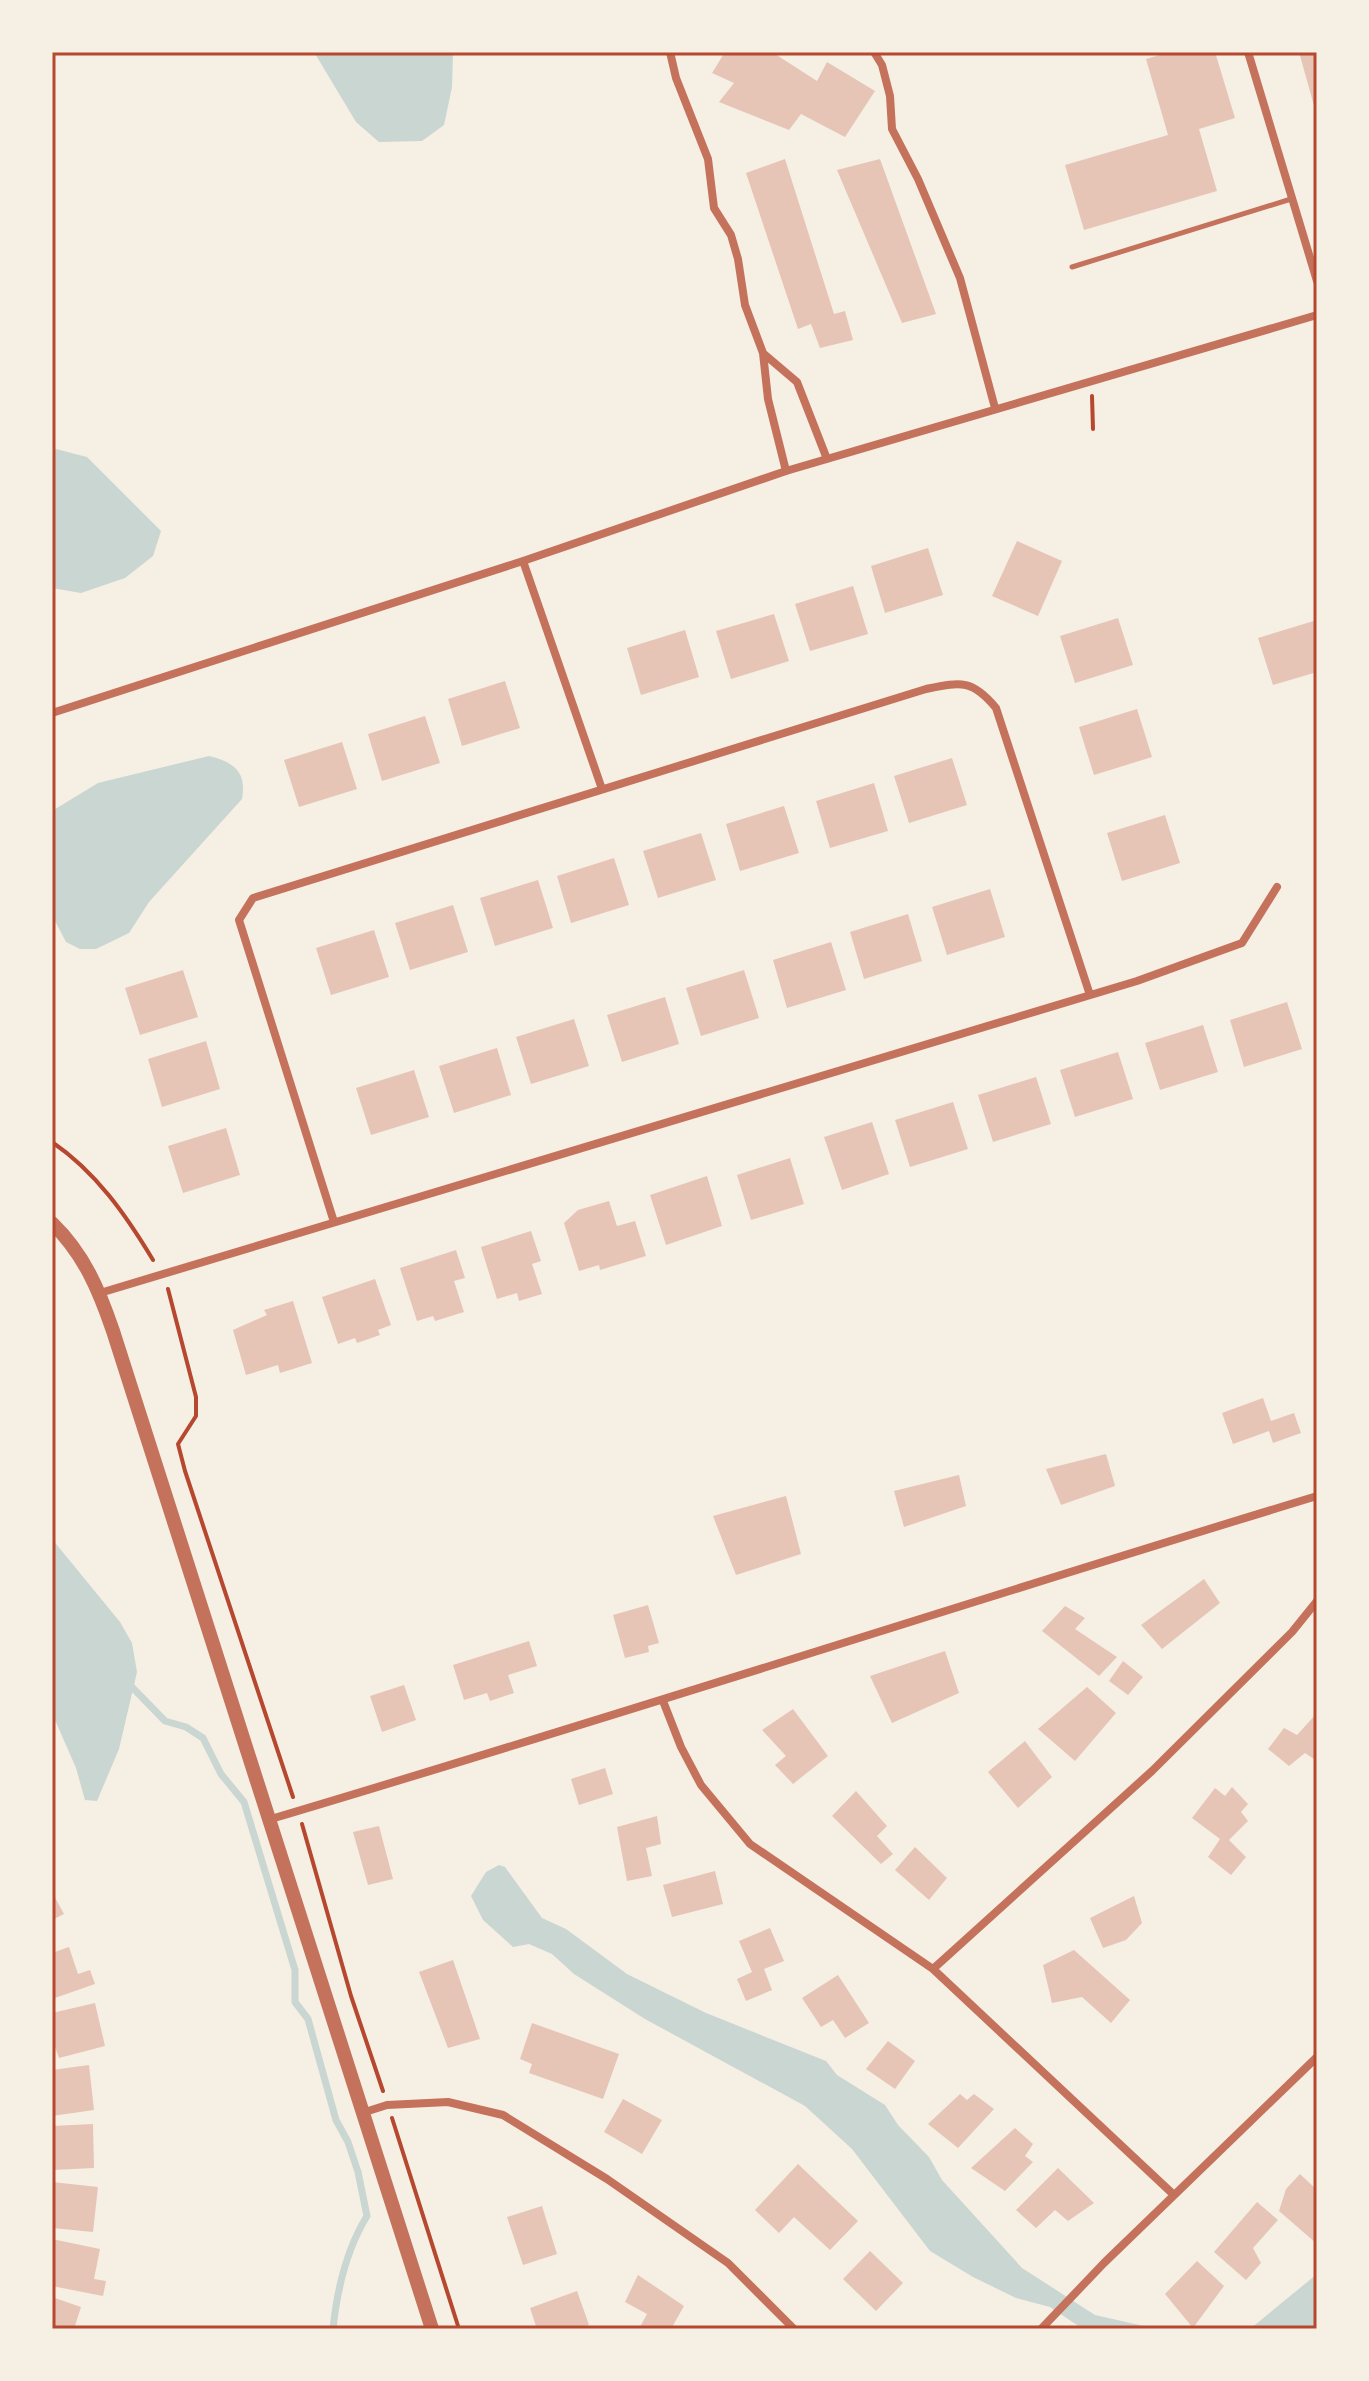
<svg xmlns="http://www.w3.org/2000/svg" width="1369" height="2381" viewBox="0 0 1369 2381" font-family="'Source Sans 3',sans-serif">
<rect width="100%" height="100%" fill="#f6efe4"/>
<path fill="#c9d6d2" d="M314,52h139l-1,35 -8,38 -22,16 -43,1 -23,-20z
M52,448l35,9 74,74 -8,25 -28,22 -44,15 -29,-5z
M209,756c25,6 38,16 33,43l-93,103 -20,31 -33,16h-16l-14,-7 -12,-23 -2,-108 46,-28z
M52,1539l68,83 12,21 5,29 -18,77 -22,52 -12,-1 -9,-32 -24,-55z
M499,1865l6,2 37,51 24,11 61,45 79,39 120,48 11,14 48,30 13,20 31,32 13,23 80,88 73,47 62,14h-74l-33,-22 -34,-9 -43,-21 -43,-26 -78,-102 -47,-43 -160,-87 -71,-45 -22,-20 -23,-10 -16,3 -30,-27 -12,-24 15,-24z
M1317,2274v55h-67z"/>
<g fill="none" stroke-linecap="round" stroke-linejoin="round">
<path stroke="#c9d6d2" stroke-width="7" d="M128,1683l37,38 21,6 17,11 18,36 23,28 51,168v32l13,17 28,101 12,22 10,30 9,44c-21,34 -30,74 -34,113"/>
</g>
<path fill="#e6c5b7" d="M725,52h47l45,29 10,-19 48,29 -30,46 -44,-23 -12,16 -70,-28 15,-19 -22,-10z
M1170,52h45l20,66 -36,11 18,62 -133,39 -19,-65 103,-30 -22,-76z
M1299,52h18v61h-1z
M785,159l49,155 11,-3 8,29 -33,8 -9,-24 -13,5 -52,-156z
M880,159l56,155 -34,9 -65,-153z
M1017,541l45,20 -24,55 -46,-20z
M928,548l15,47 -58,18 -14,-47z
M853,586l15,48 -58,17 -15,-47z
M774,614l15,47 -58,18 -15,-48z
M1118,618l15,47 -58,18 -15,-47z
M1317,620v52l-44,13 -15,-47z
M685,630l14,47 -58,18 -14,-47z
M505,681l15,47 -58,18 -14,-47z
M1137,709l15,48 -58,18 -15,-48z
M425,716l15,47 -58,18 -14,-47z
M342,742l15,47 -58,18 -15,-47z
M952,758l15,47 -58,18 -15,-47z
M874,783l14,48 -58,17 -14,-47z
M784,806l15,47 -59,18 -14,-47z
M1165,815l15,48 -58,18 -15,-48z
M701,833l15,47 -58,18 -15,-47z
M614,858l15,47 -58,18 -14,-47z
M538,880l15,48 -58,18 -15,-48z
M990,889l15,48 -58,18 -15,-48z
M453,905l15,47 -58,18 -15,-47z
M908,914l14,47 -58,18 -14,-47z
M374,930l15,47 -58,18 -15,-47z
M831,942l15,48 -59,18 -14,-48z
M183,970l15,47 -58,18 -15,-47z
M744,970l15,48 -58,18 -15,-48z
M665,997l14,47 -57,18 -15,-47z
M1287,1002l15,47 -58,18 -14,-47z
M574,1019l15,47 -58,18 -15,-47z
M1203,1025l15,47 -58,18 -15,-47z
M206,1041l14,48 -58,18 -14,-48z
M497,1048l14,47 -57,18 -15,-47z
M1118,1052l15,47 -58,18 -15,-47z
M414,1070l15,47 -58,18 -15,-47z
M1036,1077l15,47 -58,18 -15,-47z
M953,1102l15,47 -58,18 -15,-47z
M872,1122l17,52 -47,16 -18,-53z
M226,1128l14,47 -57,18 -15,-47z
M790,1158l14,46 -53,16 -14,-45z
M707,1176l15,50 -56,19 -16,-50z
M609,1201l8,25 18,-5 11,35 -46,14 -1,-5 -20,6 -15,-48 14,-13z
M531,1231l10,30 -9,3 10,30 -23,7 -2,-8 -20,6 -16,-52z
M456,1250l9,28 -11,3 10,31 -29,9 -2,-5 -16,5 -17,-53z
M375,1279l16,46 -13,5 2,5 -23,8 -2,-5 -17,6 -16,-47z
M293,1301l19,62 -32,10 -2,-8 -32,10 -13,-45 34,-15 -3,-5z
M1263,1398l8,23 23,-8 7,20 -28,10 -4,-12 -36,13 -11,-31z
M1106,1454l9,32 -54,19 -15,-36z
M959,1475l7,31 -62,21 -10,-36z
M786,1496l15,58 -65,21 -23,-59z
M1204,1579l16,24 -58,46 -21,-24z
M648,1605l11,38 -11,3 1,6 -24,6 -12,-43z
M1065,1606l20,12 -10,11 42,28 -18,19 -57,-45z
M529,1641l8,25 -29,9 6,18 -24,8 -3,-8 -23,7 -11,-35z
M945,1651l14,42 -67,30 -22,-47z
M1123,1661l20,16 -15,18 -19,-14z
M404,1685l12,35 -34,12 -12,-36z
M1087,1687l29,26 -41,48 -37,-32z
M793,1709l35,47 -35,28 -18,-19 11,-9 -24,-26z
M1317,1713v48l-12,-8 -16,13 -21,-17 16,-21 13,7z
M1025,1741l27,36 -34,31 -30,-36z
M605,1768l8,26 -34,11 -8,-26z
M1232,1787l16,17 -7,8 7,9 -19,19 17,17 -15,18 -23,-18 12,-18 -28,-21 23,-30 10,8z
M856,1791l31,35 -10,10 16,18 -12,10 -49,-48z
M657,1816l4,28 -15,4 6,28 -25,5 -10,-54z
M379,1826l14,53 -25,6 -15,-53z
M915,1847l32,31 -18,22 -34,-30z
M715,1871l8,33 -51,13 -9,-32z
M52,1892l12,22 -12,6z
M1134,1896l8,27 -16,17 -23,8 -13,-30z
M770,1928l14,33 -20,8 8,21 -26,11 -9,-22 15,-7 -13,-31z
M69,1947l9,27 12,-4 5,14 -43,15v-46z
M1074,1950l56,50 -19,23 -29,-26 -30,6 -9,-38z
M453,1960l27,79 -32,9 -29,-76z
M838,1975l31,48 -24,15 -12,-18 -12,7 -19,-29z
M95,2003l10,43 -46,12 -7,-19v-26z
M532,2023l87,31 -16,45 -74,-26 3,-9 -12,-5z
M888,2041l27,20 -20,28 -29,-20z
M89,2065l5,45 -42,6v-46z
M960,2094l7,6 7,-6 20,15 -36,39 -30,-24z
M623,2099l39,21 -20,34 -38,-22z
M93,2124l1,44 -42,2v-44z
M1015,2128l18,16 -8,12 8,6 -28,29 -34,-23z
M798,2164l60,57 -28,29 -36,-33 -15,16 -24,-23z
M1058,2168l36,35 -26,18 -13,-11 -19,18 -20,-18z
M1300,2174l17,16v54l-38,-33 7,-22z
M52,2182l46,5 -5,45 -41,-4z
M1257,2202l21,18 -25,28 8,15 -15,17 -32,-28z
M542,2206l15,48 -34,11 -16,-48z
M52,2239l48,10 -6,30 12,2 -3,15 -51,-10z
M870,2251l33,32 -27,28 -33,-32z
M1197,2261l27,25 -31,42 -28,-34z
M638,2275l46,31 -13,23h-32l8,-15 -22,-12z
M577,2291l12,34 -11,4h-41l-7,-21z
M52,2297l29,10 -7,22h-22z"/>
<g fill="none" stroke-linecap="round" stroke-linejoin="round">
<path stroke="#b5482f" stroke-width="4" d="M1092,396l1,33
M52,1142c44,30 74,73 101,118
M168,1289l28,108v19l-18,28 7,27 108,326
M302,1824l49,172 32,95
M392,2118l67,211"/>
<path stroke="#c5725c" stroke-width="5" d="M1072,267l219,-68"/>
<path stroke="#c5725c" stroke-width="8" d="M670,52l6,26 32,81 6,49 17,27 7,24 7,46 18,48 5,46 18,72
M874,52l8,13 8,31 2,33 26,50 42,99 35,130
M1248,52l69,229
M764,354l33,28 30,77
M523,561l79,228
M52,713l471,-152 263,-90 531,-156
M334,1222l-95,-302 14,-22 673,-209c35,-7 46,-10 70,19l94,287
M100,1293l1037,-312 105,-38 35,-56
M663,1701l18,46 20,38 49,59 183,125 241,226
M271,1819c350,-104 697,-217 1046,-323
M933,1969l219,-198 140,-139 25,-31
M365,2112l22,-7 61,-3 55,13 104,64 121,84 66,66
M1041,2329l63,-66 213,-206"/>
<path stroke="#c5725c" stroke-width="14" d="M52,1223c32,31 47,67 61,108l319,998"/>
</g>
<rect width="1369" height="2381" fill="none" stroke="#f6efe4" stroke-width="108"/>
<rect x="54" y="54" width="1261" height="2273" fill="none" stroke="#b5482f" stroke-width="3"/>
</svg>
